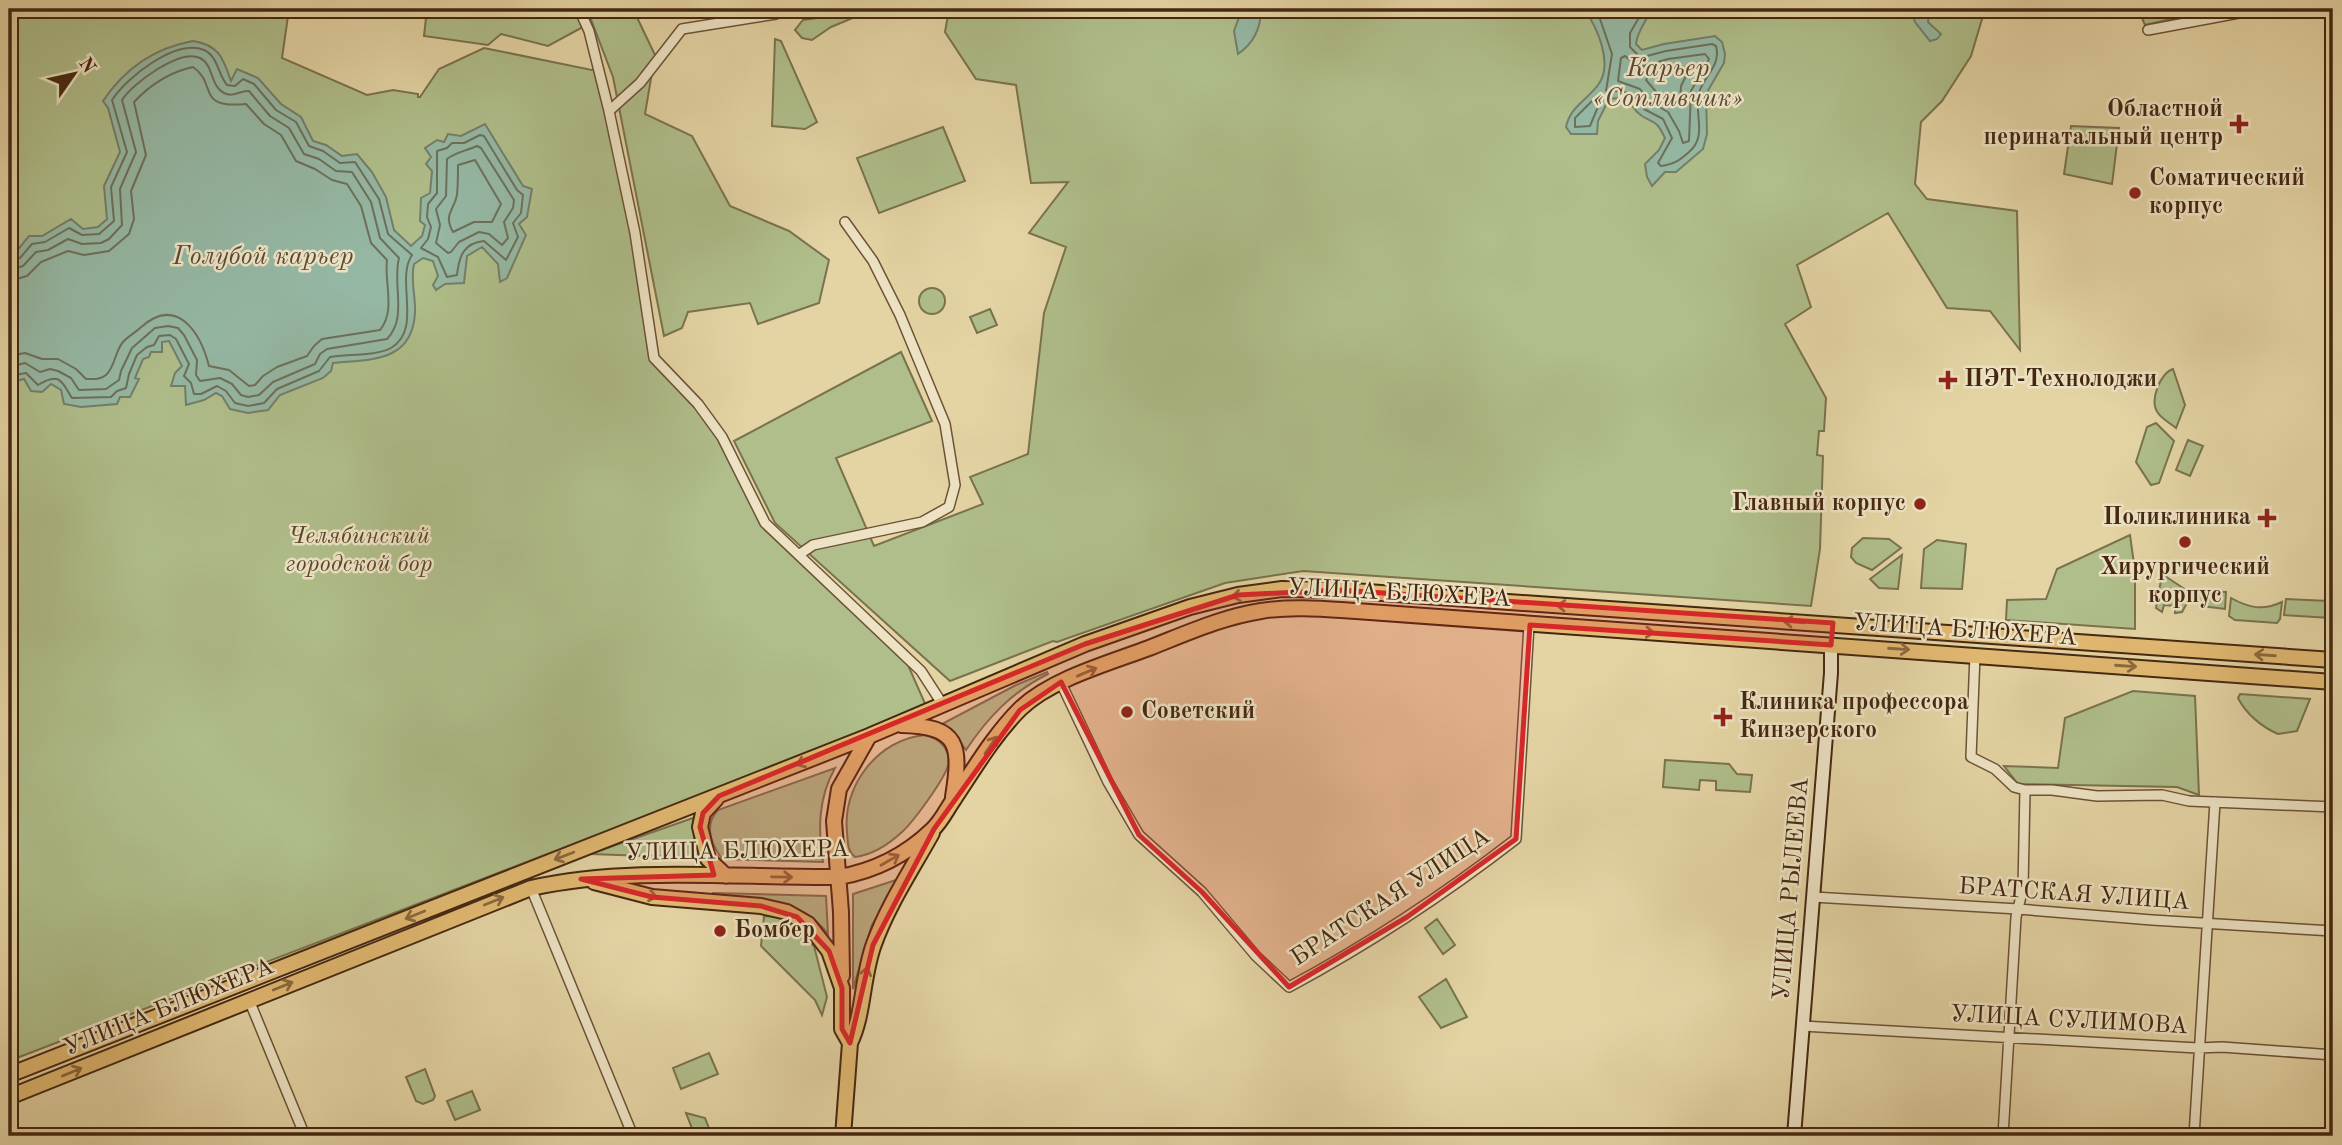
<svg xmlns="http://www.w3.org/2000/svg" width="2342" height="1145" viewBox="0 0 2342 1145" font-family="'Old Standard TT',serif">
<rect width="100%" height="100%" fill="#e4d4a4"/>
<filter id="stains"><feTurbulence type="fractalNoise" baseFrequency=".00286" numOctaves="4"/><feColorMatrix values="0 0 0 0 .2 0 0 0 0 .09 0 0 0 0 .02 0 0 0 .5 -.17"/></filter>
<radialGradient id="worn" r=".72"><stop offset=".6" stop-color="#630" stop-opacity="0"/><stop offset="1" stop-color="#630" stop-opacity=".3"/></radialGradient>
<path fill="#afbe8a" stroke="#7a724e" stroke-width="2" d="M9,9h280l-7,49 85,37 26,-5 25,4v3h2l19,-28 45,-21 113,23 34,162 8,57 13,71 44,45 22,33 45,85 145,141 19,43 -918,353z
M427,9h148l8,18 -35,19 -47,-12 -13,11 -64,-9z
M587,9h46l22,46 -10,59 47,22 38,70 59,25 40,29 -10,43 -61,21 -8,-21 -62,9 -6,16 -18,8 -51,-259z
M838,9h19l8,4 -34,14 -19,13 -10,-2 -7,-8 8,-10 14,-2z
M949,9h1036l-14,47 -29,45 -21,21 -6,62 12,15 90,12 3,139 -30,-39 -43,-3 -59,-95 -91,52 14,42 -26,17 41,74 -2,33h-5l-2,24 6,1 -3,93 -9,57 -508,-35 -78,12 -168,59 -4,-1 -103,40 -175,-158 -41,-82 167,-89 31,69 -96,37 38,88 109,-42 -13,-27 58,-23 16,-141 22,-66 -37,-14 39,-51 -37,1 -15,-98 -40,-6 -31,-47z
M2138,9h99l-28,6 -2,-4 -62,14z
M775,39l6,2 36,81 -12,7 -33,-3z
M2071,126l48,2 -7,56 -48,-10z
M943,127l22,54 -86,32 -22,-55z
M919 301a13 13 0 1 1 26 0a13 13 0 1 1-26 0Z
M990,309l7,16 -20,8 -7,-16z
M2173,369l12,36 -9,23c-6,-5 -14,-9 -18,-15 -9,-12 2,-40 15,-44z
M2156,423l18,18 -15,42 -8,2 -15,-23 11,-35z
M2188,440l15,6 -13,30 -14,-6z
M2130,535l5,36v58l-129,-9 1,-20 39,-1 11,-30z
M1863,538l26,1 12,9 -29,22 -16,-7 -5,-6 1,-9z
M1937,540l29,4 -4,45 -41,-1 3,-39z
M1902,555l-4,34 -19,-1 -9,-9z
M2165,576l21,14 1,13 -5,9 -7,1v-7l-11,-1 -2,7 -6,-4 5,-28z
M2197,591l29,1 -1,17 -24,-3 -5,-6z
M2231,598c18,10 32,13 51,4l-2,17 -3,4 -42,-3 -6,-4z
M2286,599l43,2 4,2v13l-2,2 -47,-3z
M1047,672l1,2c-36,18 -60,43 -82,76l-10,-14 -14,-12 74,-39z
M2133,691l62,5 4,99 -22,-8 -159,-3 -14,-18 54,2 7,-50z
M2240,694l70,5 -13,32 -19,3c-16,-7 -32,-20 -40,-36z
M925,735c14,3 27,15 23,31 -5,15 -34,55 -46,66 -13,12 -30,23 -47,25 -8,-6 -7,-15 -8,-25 -5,-46 31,-93 78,-97z
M1665,760l64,4 8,10 15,1 -2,17 -34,-2v-9l-16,-1 -1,10 -36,-3z
M835,768c-17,30 -17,62 -12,94l-101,-3c-11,-15 -19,-33 -4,-49z
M693,818l1,20 6,20 -110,-4z
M899,879l-27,46 -19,64v-95z
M713,893l113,3 2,38c-28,-37 -72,-36 -115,-37z
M764,916l17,1 33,29 13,51 -5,18 -7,-15 -54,-54z
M1437,919l18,26 -12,9 -18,-26z
M1446,979l21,38 -26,11 -22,-31z
M709,1053l9,21 -37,15 -8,-21z
M425,1069l10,27 -2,4 -10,4 -7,-3 -10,-24z
M472,1091l8,19 -25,10 -8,-19z
M686,1113l19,5 7,18h-17z"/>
<path fill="#95b8a4" stroke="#757e69" stroke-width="2" d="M1242,9h19c0,19 -7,34 -23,45l-4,-23z
M1584,9h67c-4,12 -14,22 -15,35l6,6 22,-6 51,-8 7,6 3,12 -1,9 -18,31 1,40 -4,15 -27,23h-11l-13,14 -5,-9 -2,-13 14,-14 6,-12c-9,-18 -8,-13 -23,-22 -15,-10 -7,-21 -33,-17l-11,22 -1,13h-26l-5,-7c4,-20 21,-27 32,-42 16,-21 -1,-58 -14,-76z
M1910,9h24l-5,5 -1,8 13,12 -4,5 -7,2 -15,-19z
M193,41c26,4 30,17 38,40l6,-12 21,9 23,26 20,13 12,24 13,4 16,11 15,-2 15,18 14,25 8,33 17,16 11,-10 3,-11 -5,-4 1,-23 9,-5 2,-22 -6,-7 5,-7 -6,-9 12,-8 7,2 4,-8 13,2 24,-12 38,62 9,3 -5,28 -8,7 7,11 -19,43 -7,4 -2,-18 -16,-17 -15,9 -3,27 -19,1 -9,6 -3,-5 5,-9 -5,-15 -10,-3 -9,6c-4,16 2,33 1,49 -3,50 -45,46 -82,50l-2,8 -8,7 -43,17 -12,15 -20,3 -18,-4 -8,-13 -6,-3 -12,7 -18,5 -1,-19h-14l4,-13 7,-7 -13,-25 -7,1v10h-11l-2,5 -6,2 -8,19 4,1 -9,18h-10l-3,7 -36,3 -17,-3 -3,-14 -10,-6 -9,8 -11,-1 -7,-12 -15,4v-127l7,-4 13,-16h13l29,-17 12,10 15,-2 9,-8 -3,-33 16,-34 -12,-44 -5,-7c22,-33 51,-53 90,-60z"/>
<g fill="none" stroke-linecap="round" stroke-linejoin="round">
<path stroke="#6d705a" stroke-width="2" d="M1593,9l7,10 12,35 -6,37h16l14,6 8,12 19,10 9,19 -14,25 3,3c13,-2 18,-5 28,-14 20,-17 3,-41 11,-62 6,-16 21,-25 16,-44l-4,-2 -46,7 -23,6 -5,-2 -8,-8v-14l14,-24
M1705,54l4,5 -18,32 -2,50 -6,2 -4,-12 -11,-19 -18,-10 -10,-13 -22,-8 3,-23 4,-2 10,8 9,2 24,-7z
M1685,67l3,5 -7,14 -1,15 -3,2 -19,-9 -12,-14 3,-5z
M1594,99l4,-1 2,4 -10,24 -15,1v-9z
M480,135l4,1 33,54 6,5 -2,18 -8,10 5,14 -12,23 -22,-19c-21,2 -25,16 -27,34l-10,2 -9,-20 -17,-9 7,-9 3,-12 -4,-10 1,-13 9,-11v-42l10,-3 5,-5h12z
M477,146l4,2 33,52 -1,8 -9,14 4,16 -6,7 -13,-11 -10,-2 -20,10 -8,10 -3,1 -12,-10 4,-18 -4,-16 10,-13 1,-37c9,-7 19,-8 30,-13z
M475,160l26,44 -9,18h-18l-21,10c-10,-18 1,-21 4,-37 1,-10 1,-20 1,-30z
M9,261l11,-3 12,-14 13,-2 24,-14 13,7 17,-1 15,-13 -3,-34 16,-35 -15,-52c14,-22 64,-62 92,-50 14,6 14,25 23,35l8,1 8,-7 11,5 22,26 20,12 13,24 14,5 17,12 15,-1 24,37 9,35 24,21c-17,25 11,74 -21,93 -14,8 -45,6 -61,9l-11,14 -42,18 -13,14 -16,3 -13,-3 -9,-12 -9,-5 -16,8h-7l-3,-11 -7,-7 5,-12 -13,-25 -6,-4 -11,1 -5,9 -7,2 -10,8 -8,19 -3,14 -9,3 -6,6 -39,1c-10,-16 -12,-27 -34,-13l-12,-12 -17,3
M9,270l14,-4 13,-14 12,-2 20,-11 14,5 19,-1 8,-4 13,-14 -2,-36 16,-37 -14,-52c10,-16 58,-52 78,-42 14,7 10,28 24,35 10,5 16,-3 25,-2l21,25 19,12 15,26 15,5 17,12 16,1 19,30 9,36 19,20c-7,27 9,59 -12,81l-60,10 -7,5 -5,10 -42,18 -14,13 -11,2 -7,-2 -9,-11 -12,-6 -20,3 -4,-6 1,-15 -13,-25 -6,-7 -10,-2 -13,2 -23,20 -11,23 -2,9 -13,9 -27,1 -8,-12 -13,-7 -8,-2 -10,3 -15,-9 -16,4
M9,281l18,-5 14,-14 27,-11 16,4 25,-4 20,-17 5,-15 -3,-28 15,-36 -12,-53c16,-17 36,-30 59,-35 25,17 2,42 53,37l18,20 17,11 15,26 19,8 17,11 15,4 14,22 10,37 16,17c-3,22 9,51 -7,70l-58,9 -8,7 -7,10 -30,11 -14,9 -8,9 -6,1 -20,-16 -20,-4c-9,-35 -33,-71 -69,-38 -5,5 -12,8 -17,14 -8,9 -8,25 -17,33 -6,5 -13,4 -20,4l-10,-10 -18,-10h-16l-17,-6 -16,3"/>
<g stroke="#6d5236" stroke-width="12">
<path id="street" d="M579,9l10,22 20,80 26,122 19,125 44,46 24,33 43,86 156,148 22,34
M2148,30l112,-21
M609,111l31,-28 42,-54 94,-15 13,-5
M800,554l13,-9 109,-23 27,-15 6,-22 -10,-61 -45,-109 -27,-54 -28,-39
M1975,654l-4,103 24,12 19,18 11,3h27l45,6 65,-1 27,6 144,6
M1061,683l47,99 31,53 63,57 54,64 33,31c80,-43 156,-93 227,-148l13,-214
M531,888l102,248
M1813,897l205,12 134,11 181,11
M249,1000l56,136
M1802,1026l396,22 24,-1 111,8
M2003,1136l13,-219 7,-29 2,-98
M2194,1136l21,-334"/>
</g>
<g stroke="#452711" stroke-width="16">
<path id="secondary" d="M1794,1136l37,-463v-28"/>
</g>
<g stroke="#452711" stroke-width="18">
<path id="primary" d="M901,725c59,1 60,21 52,72
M716,799l-13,14 -3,14 8,32 18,17
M594,882l58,15 109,9 26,6 21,12 21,27 13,37v41l8,14
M842,976l-1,-64 -7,-91 5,-32 30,-53
M9,1075l860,-339 216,-92 105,-37 48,-12 44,-6 57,1 994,70
M9,1097l522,-209c100,-22 205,-10 308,-11 35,-6 67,-22 93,-47 9,-8 15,-21 22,-31 20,-30 40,-64 66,-90 31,-30 89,-46 129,-61 36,-14 73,-31 112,-37 31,-5 63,-2 95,0l977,71
M843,1136l7,-93c14,-28 12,-67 24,-99 14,-39 38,-75 58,-111"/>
</g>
<use href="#street" stroke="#ede3c4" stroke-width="9"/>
<use href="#secondary" stroke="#ede3c4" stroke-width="12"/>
<use href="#primary" stroke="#e2ba72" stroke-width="14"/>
</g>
<defs><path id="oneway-shaft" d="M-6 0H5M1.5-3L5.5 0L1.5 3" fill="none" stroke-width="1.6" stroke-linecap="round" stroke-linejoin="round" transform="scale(1.75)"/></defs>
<g stroke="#8c693d">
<use href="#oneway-shaft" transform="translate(1242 595) rotate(170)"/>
<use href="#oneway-shaft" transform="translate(1567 606) rotate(-176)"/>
<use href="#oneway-shaft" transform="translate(1794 622) rotate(-176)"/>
<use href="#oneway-shaft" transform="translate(1644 632) rotate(4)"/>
<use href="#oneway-shaft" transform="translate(1899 649) rotate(4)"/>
<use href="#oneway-shaft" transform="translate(2265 655) rotate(-176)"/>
<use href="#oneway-shaft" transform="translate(2126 666) rotate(4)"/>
<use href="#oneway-shaft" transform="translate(1087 672) rotate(-23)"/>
<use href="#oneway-shaft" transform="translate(991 745) rotate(-55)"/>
<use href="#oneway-shaft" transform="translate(806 761) rotate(158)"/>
<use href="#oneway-shaft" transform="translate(564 856) rotate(159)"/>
<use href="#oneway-shaft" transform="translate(890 860) rotate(-30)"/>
<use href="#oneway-shaft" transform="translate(782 877) rotate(1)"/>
<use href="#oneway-shaft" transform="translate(647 895) rotate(12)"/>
<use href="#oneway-shaft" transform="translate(494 901) rotate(-22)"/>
<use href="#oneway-shaft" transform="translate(415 915) rotate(158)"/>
<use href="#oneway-shaft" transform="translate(865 977) rotate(-76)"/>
<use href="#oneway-shaft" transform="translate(283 986) rotate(-22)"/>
<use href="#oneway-shaft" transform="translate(72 1072) rotate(-22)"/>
</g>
<path fill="#d62828" fill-opacity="0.2" stroke="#d62828" stroke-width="5" stroke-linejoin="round" d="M1339,590l494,33 -2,22 -301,-20 -14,214 -109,78 -118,70 -87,-95 -63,-57 -78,-153 -41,28 -86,119 -61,116 -23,98 -8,-14v-41l-13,-37 -32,-34 -36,-11 -109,-9 -71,-18 133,-4 -14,-48 3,-14 16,-17 366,-152 153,-49z"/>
<g fill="#8f2418" stroke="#ede3c4" stroke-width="2.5">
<path d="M2235.5 113.5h7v7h7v7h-7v7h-7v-7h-7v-7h7z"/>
<circle cx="2135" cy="193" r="7"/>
<path d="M1944.5 369.5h7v7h7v7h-7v7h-7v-7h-7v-7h7z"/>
<circle cx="1920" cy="504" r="7"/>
<path d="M2263.5 507.5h7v7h7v7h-7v7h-7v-7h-7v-7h7z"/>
<circle cx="2185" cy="542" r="7"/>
<circle cx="1127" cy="712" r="7"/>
<path d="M1719.5 706.5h7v7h7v7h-7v7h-7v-7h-7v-7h7z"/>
<circle cx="720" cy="931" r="7"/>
</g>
<g text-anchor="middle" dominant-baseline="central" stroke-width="5" stroke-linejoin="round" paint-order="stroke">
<g font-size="24" font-weight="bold" fill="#452711" stroke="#ede3c4" text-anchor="start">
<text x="2223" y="110" text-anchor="end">Областной<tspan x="2223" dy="28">перинатальный центр</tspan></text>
<text x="2149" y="179">Соматический<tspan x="2149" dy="28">корпус</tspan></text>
<text x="1964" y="380">ПЭТ-Технолоджи</text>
<text x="1906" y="504" text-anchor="end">Главный корпус</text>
<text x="2251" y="518" text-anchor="end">Поликлиника</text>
<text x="2185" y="568" text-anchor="middle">Хирургический<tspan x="2185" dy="28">корпус</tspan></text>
<text x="1739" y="703">Клиника профессора<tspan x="1739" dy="28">Кинзерского</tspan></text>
<text x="1141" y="712">Советский</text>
<text x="734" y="931">Бомбер</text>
</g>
<g font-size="24" font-style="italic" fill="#5a4529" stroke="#ede3c4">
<text x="359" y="537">Челябинский<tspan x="359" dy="28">городской бор</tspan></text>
</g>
<g font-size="24" fill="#452711" stroke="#ede3c4">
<text transform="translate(1399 594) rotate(3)">УЛИЦА БЛЮХЕРА</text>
<text transform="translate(1965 631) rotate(4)">УЛИЦА БЛЮХЕРА</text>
<text transform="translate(737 852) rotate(-1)">УЛИЦА БЛЮХЕРА</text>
<text transform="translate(1792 889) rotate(-85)">УЛИЦА РЫЛЕЕВА</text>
<text transform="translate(2074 895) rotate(4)">БРАТСКАЯ УЛИЦА</text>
<text transform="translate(1391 898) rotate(-33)">БРАТСКАЯ УЛИЦА</text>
<text transform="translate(169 1008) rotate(-22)">УЛИЦА БЛЮХЕРА</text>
<text transform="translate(2069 1021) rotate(3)">УЛИЦА СУЛИМОВА</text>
</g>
<g font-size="26" font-style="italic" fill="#594b36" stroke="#ede3c4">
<text x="1668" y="69">Карьер<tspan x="1668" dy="30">«Сопливчик»</tspan></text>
<text x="263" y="257">Голубой карьер</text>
</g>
</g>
<rect width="2342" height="1145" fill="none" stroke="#e4d4a4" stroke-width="35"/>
<rect x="10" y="10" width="2321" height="1124" fill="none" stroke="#452711" stroke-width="3.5"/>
<rect x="18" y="18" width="2307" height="1110" fill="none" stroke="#452711" stroke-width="2"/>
<g transform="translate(74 74) rotate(56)" stroke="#ede3c4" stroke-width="5" paint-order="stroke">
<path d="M0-5L12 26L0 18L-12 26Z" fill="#452711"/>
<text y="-10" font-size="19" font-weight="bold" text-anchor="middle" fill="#452711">N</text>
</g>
<rect width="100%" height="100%" filter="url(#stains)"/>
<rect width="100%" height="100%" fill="url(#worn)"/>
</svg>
